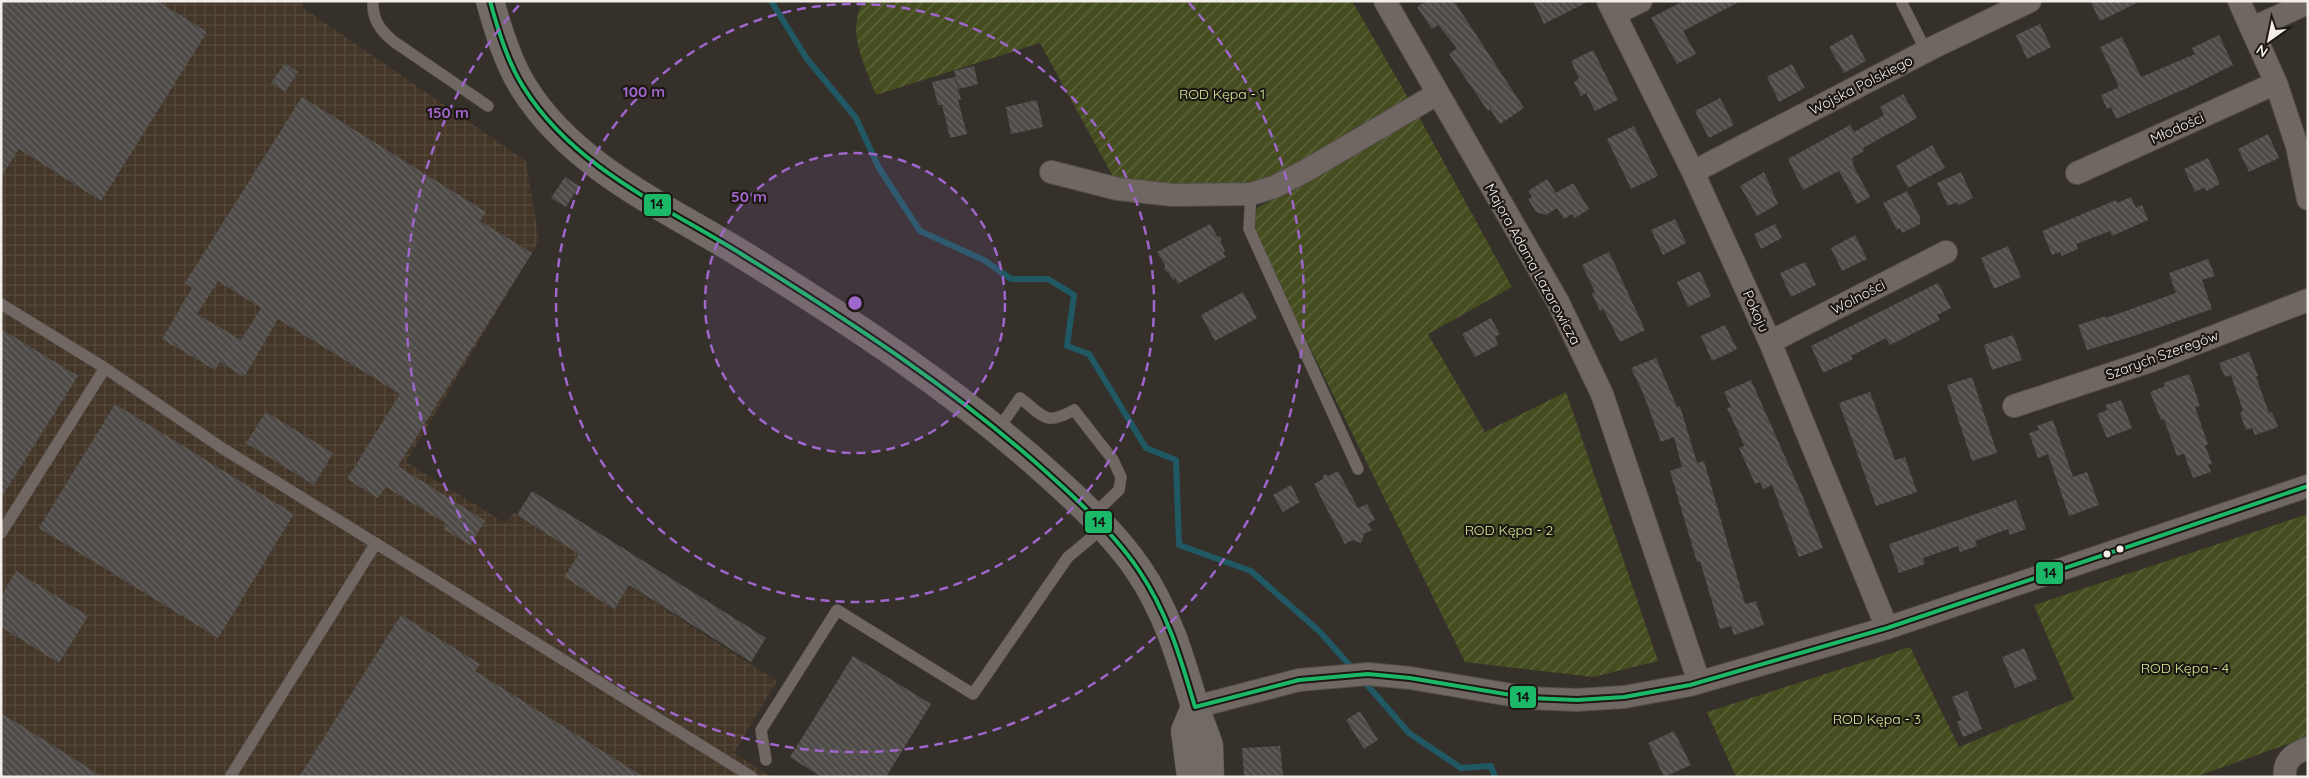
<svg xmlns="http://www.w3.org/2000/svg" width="2309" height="778" viewBox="0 0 2309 778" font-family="Quicksand,sans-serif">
<defs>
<pattern id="industrial-grid" width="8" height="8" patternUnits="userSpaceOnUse" patternTransform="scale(1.25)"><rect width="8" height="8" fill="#433628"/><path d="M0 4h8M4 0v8" fill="none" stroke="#564a3d"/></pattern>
<pattern id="garden-furrows" width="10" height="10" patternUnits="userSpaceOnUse" patternTransform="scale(1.25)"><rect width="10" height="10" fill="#454d20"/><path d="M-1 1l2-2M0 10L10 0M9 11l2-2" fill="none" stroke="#606740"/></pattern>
<pattern id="building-back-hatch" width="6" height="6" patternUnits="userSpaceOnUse" patternTransform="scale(1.25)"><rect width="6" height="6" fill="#4e4b49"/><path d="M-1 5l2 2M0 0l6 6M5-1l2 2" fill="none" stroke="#686563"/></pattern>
</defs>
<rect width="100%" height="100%" fill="#35302a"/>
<path fill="url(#industrial-grid)" d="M1,1h301l1,7 223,153 13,80 -133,221 99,61 9,-11 263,169 -43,72 37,24h-770z"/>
<path fill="url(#garden-furrows)" d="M864,1h488l58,100 -152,86 -142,-5 -76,-139 -164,52c-11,-30 -31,-64 -12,-94z
M1418,115l94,172 -84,47 57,98 81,-40 92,269 -65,16 -128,-15 -209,-424 -2,-15 3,-15z
M2308,514v223l-113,40h-459l-29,-65 203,-65 49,100 115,-48 -40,-94z"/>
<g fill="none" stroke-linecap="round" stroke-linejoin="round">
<path stroke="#205964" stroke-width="6" d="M771,1l36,58 49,59 23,50 41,63 64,29 27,19h37l26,16 -7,51 22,8 57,94 30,12 3,85 72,26 68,60 34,38
M1363,680l46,53 52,35 30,-2 4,11"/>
</g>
<path fill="url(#building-back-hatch)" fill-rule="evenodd" d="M1,1h157l49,31 -106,169 -82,-52 -18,28z
M1426,1h28l70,107 -24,16 -10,-15 -2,2 -39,-57 8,-6 -19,-23 -6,4 -15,-22z
M1533,1h56l-45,23z
M1683,1h58l-58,30 13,23 -19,10 -26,-46z
M2090,1h51l-41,20z
M2040,24l11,23 -24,12 -11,-24z
M1852,34l14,27 -22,12 -15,-26z
M2219,35l14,30 -46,23 -71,31 -5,-12 -4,2 -6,-14 18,-8 -19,-40 22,-10 19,40 54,-23 -3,-6z
M1593,50l25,50 -23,11 -9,-18 -5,3 -7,-14 5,-3 -8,-18z
M285,63l13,9 -13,20 -14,-9z
M1792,64l13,24 -26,14 -12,-25z
M974,66l4,18 -19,5 -5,-18z
M955,77l6,23h-3l9,34 -17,4 -8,-33h-4l-6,-23z
M1903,94l14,24 -54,30 1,3 -12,7 2,4 -2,1 18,34 -13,7 -18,-33 -36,19 -15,-31 62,-34 4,7 30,-17 -4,-8z
M302,97l184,115 -6,9 52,32 -134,213 87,55 -15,24 -26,-16 3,-5 -61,-37 -8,11 -31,-19 53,-85 -122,-75 -34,58 -24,-15 -5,8 -53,-31 30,-51 -7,-5zM218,281l43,27 -20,32 -44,-26z
M1720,98l14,27 -25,13 -14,-27z
M1037,100l6,27 -32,7 -5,-27z
M1634,126l24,50 -27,13 -24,-50z
M2268,134l11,24 -30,14 -11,-23z
M1932,145l13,23 -37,20 -12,-22z
M2208,158l12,26 -14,7 -1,-4 -10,5 -11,-23z
M1764,172l14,32 -21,12 -17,-30z
M1961,172l12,26 -14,7 -2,-3 -9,4 -11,-23z
M565,177l14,9 -13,21 -15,-9z
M1547,179l9,14 17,-10 16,26 -14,9 -3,-4 -8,5 -7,-11 -11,7 -10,-3 -8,-13 4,-2 -4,-6z
M1907,191l13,26v7l-18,9 -2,-5 -3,2 -14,-27z
M2131,197l5,11 6,-3 6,15 -36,16 -2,-5 -34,13 2,5 -16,7 -2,-4 -8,3 -10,-24 74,-31 1,3z
M1675,219l11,24 -23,12 -12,-25z
M1210,224l7,12 4,2v5l4,8 -2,1 3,5 -48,27 -3,-6 -2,2 -5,-8 -4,-2 1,-5 -8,-13z
M1775,224l7,14 -21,11 -7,-15z
M1855,235l12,24 -25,12 -11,-23z
M2008,246l13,31 -27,12 -13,-31z
M1609,252l36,78 -25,12 -17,-33 -3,2 -8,-17 3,-2 -13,-27z
M2208,259l7,17 -13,4 10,29 -75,26 -50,15 -9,-25 28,-9v2l70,-25 -7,-20z
M1805,262l11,23 -25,12 -11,-24z
M1700,271l11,25 -23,11 -11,-25z
M1938,283l13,25 -14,7 3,5 -50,25 -4,-7 -35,18 2,3 -30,14 -12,-27z
M1243,292l14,26 -42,23 -14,-26z
M1491,318l9,16 -5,3 3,8 -23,12 -13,-23z
M1725,325l12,24 -25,12 -11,-25z
M1,329l77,47 -77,122z
M2013,335l9,25 -30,10 -8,-25z
M2249,352l9,24 -2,1 13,36 3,-1 6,15 -23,8 -3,-7 -6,2 -6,-17 3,-2 -12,-36 -6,2 -6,-14z
M1656,358l21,49 3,-1 17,57 7,-2 41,143 11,-3 8,24 -30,10 -3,-9 -11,3 -20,-68 -3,1 -27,-91 12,-4 -8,-30 -13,5 -18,-49 -12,-25z
M2189,374l11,32 -5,1 13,37 -3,2 7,17 -4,2 3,7 -18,6 -9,-24 -7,2 -13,-37 -3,1 -11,-28 15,-6 -2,-3z
M1972,377l25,76 -25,8 -25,-76z
M1751,380l52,117 20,51 -24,9 -27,-72 -9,4 -3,-7 -5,2 -16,-36 5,-2 -3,-8 -14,-30 4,-1 -7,-15z
M1870,392l25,68 10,-3 12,35 -41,14 -37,-103z
M2121,400l11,28 -25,10 -10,-24 10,-4 -1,-5z
M115,404l179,110 -76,124 -179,-110z
M266,412l67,41 -19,32 -68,-42z
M2053,420l20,57 14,-5 12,33 -30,11 -21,-62 -10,4 -9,-25 10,-3 -2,-4z
M1338,471l20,37 9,-4 8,16 -7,4 4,6 -8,4 -3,9 -9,-3 -7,4 -31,-60 9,-5 1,-5 5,2z
M1291,485l9,17 -17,10 -10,-17z
M532,491l234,147 -15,24 -122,-77 -15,24 -50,-32 15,-23 -62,-39z
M2016,500l10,29 -16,6 -2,-6 -33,12 2,5 -17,6 -2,-6 -35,12 2,6 -26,9 -10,-29z
M16,571l72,45 -29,47 -58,-36v-31z
M401,615l79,49 -5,7 169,106h-345z
M2024,648l13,31 -22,9 -13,-31z
M853,656l78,48 -45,73h-64l-32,-20z
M1967,691l15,38 -19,8 -6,-15 4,-2 -9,-23z
M1360,711l18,29 -14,9 -18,-29z
M1,713l102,64h-102z
M1674,731l17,34 -27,12 -16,-34z
M1280,746l3,31h-39l-2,-29z"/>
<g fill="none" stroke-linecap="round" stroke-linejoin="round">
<g stroke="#534e49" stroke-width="12">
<path id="lane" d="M373,1c-1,18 7,29 20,40l95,65
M1901,1l25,50
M1251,194l-2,35 109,240
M1,304l104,64 117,80 530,329
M997,431l23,-33c25,19 25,28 54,12l39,50 8,17 -2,13 -27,26
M1,533l104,-165
M766,760l-5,-30 76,-120 136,84 95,-137 35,-29
M230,777l146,-234"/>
</g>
<g stroke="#534e49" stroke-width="24">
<path id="street" d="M1385,1l173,301 44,92 97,288
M1608,1l85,171 77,170 117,286
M2239,1l37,82 21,63 11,53
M1615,14l26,-13
M2252,28l56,-25
M1051,172l67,17 55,6 78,-1 23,-7 33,-17 130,-76
M1693,172l241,-125 96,-46
M2077,173l199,-90
M1770,342l176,-90
M2014,406l139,-46 155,-60
M1195,707l104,-27 69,-6 42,4 119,20 48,2 47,-3 66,-12 197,-57 421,-142
M2285,777c-2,-17 9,-24 23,-29"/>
</g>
<g stroke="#534e49" stroke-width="29">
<path id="secondary" d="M490,1c8,29 18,62 34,87 50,80 142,119 219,167 108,67 217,138 311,224 28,25 63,59 84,90 29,42 43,90 57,138
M1191,777l-6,-46 10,-24 14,38 1,32"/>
</g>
<use href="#lane" stroke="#706762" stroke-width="11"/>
<use href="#street" stroke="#706762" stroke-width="22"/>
<use href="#secondary" stroke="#726a64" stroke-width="28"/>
<g stroke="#1d1814" stroke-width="8">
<path id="bus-1" d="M490,1c8,29 18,62 34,87 50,80 142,119 219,167 108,67 217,138 311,224 28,25 63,59 84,90 29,42 43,90 57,138l104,-27 69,-6 42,4 119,20 48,2 47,-3 66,-12 197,-57 421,-142"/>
</g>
<use href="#bus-1" stroke="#1ab867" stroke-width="4"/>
</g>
<circle cx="855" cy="303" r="150" fill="#9f66cb" fill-opacity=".12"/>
<g fill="none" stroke="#9f66cb" stroke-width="2.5" stroke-dasharray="9 6">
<circle cx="855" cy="303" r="150"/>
<circle cx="855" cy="303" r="299"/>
<path d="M1189 3A449 449 0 1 1 521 3"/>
</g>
<g fill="#f4eee8" stroke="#1d1814" stroke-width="2">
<circle cx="2120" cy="549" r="4.5"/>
<circle cx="2107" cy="554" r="4.5"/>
</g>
<g text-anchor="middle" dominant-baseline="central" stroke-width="4.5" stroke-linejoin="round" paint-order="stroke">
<g font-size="14" fill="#f4eee8" stroke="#1d1814">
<text transform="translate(1861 85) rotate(-27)">Wojska Polskiego</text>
<text transform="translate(2177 128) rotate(-24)">Młodości</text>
<text transform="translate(1533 264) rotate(61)">Majora Adama Lazarowicza</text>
<text transform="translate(1858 297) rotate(-27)">Wolności</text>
<text transform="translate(1756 311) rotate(66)">Pokoju</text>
<text transform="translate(2162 355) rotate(-20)">Szarych Szeregów</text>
</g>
<g font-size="14" fill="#d7ec96" stroke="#1d1814">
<text x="1222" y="94">ROD Kępa - 1</text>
<text x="1509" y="530">ROD Kępa - 2</text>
<text x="2185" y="668">ROD Kępa - 4</text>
<text x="1877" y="719">ROD Kępa - 3</text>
</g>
</g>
<circle cx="855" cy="303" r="8" fill="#9f66cb" stroke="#1d1814" stroke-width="2.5"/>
<g font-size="15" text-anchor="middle" font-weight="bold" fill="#9f66cb" stroke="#1d1814" stroke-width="4.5" stroke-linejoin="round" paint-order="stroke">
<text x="644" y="97">100 m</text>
<text x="448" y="118">150 m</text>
<text x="749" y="202">50 m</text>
</g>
<g stroke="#1d1814" stroke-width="2">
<rect x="643" y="193" width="29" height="24" rx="5" fill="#1ab867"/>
<rect x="1084" y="510" width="29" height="24" rx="5" fill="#1ab867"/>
<rect x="2035" y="561" width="29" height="24" rx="5" fill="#1ab867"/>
<rect x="1509" y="685" width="28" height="24" rx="5" fill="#1ab867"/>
</g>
<g font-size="14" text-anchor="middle" font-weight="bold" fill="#111">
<text x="657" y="209">14</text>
<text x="1099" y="527">14</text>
<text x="2050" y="578">14</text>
<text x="1523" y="702">14</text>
</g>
<rect width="2309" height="778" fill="none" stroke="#f4eee8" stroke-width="5"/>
<g transform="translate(2269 40) rotate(213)" stroke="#1d1814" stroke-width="4" paint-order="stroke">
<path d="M0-4L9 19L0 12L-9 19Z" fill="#f4eee8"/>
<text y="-8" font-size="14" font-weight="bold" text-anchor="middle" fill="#f4eee8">N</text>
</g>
</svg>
